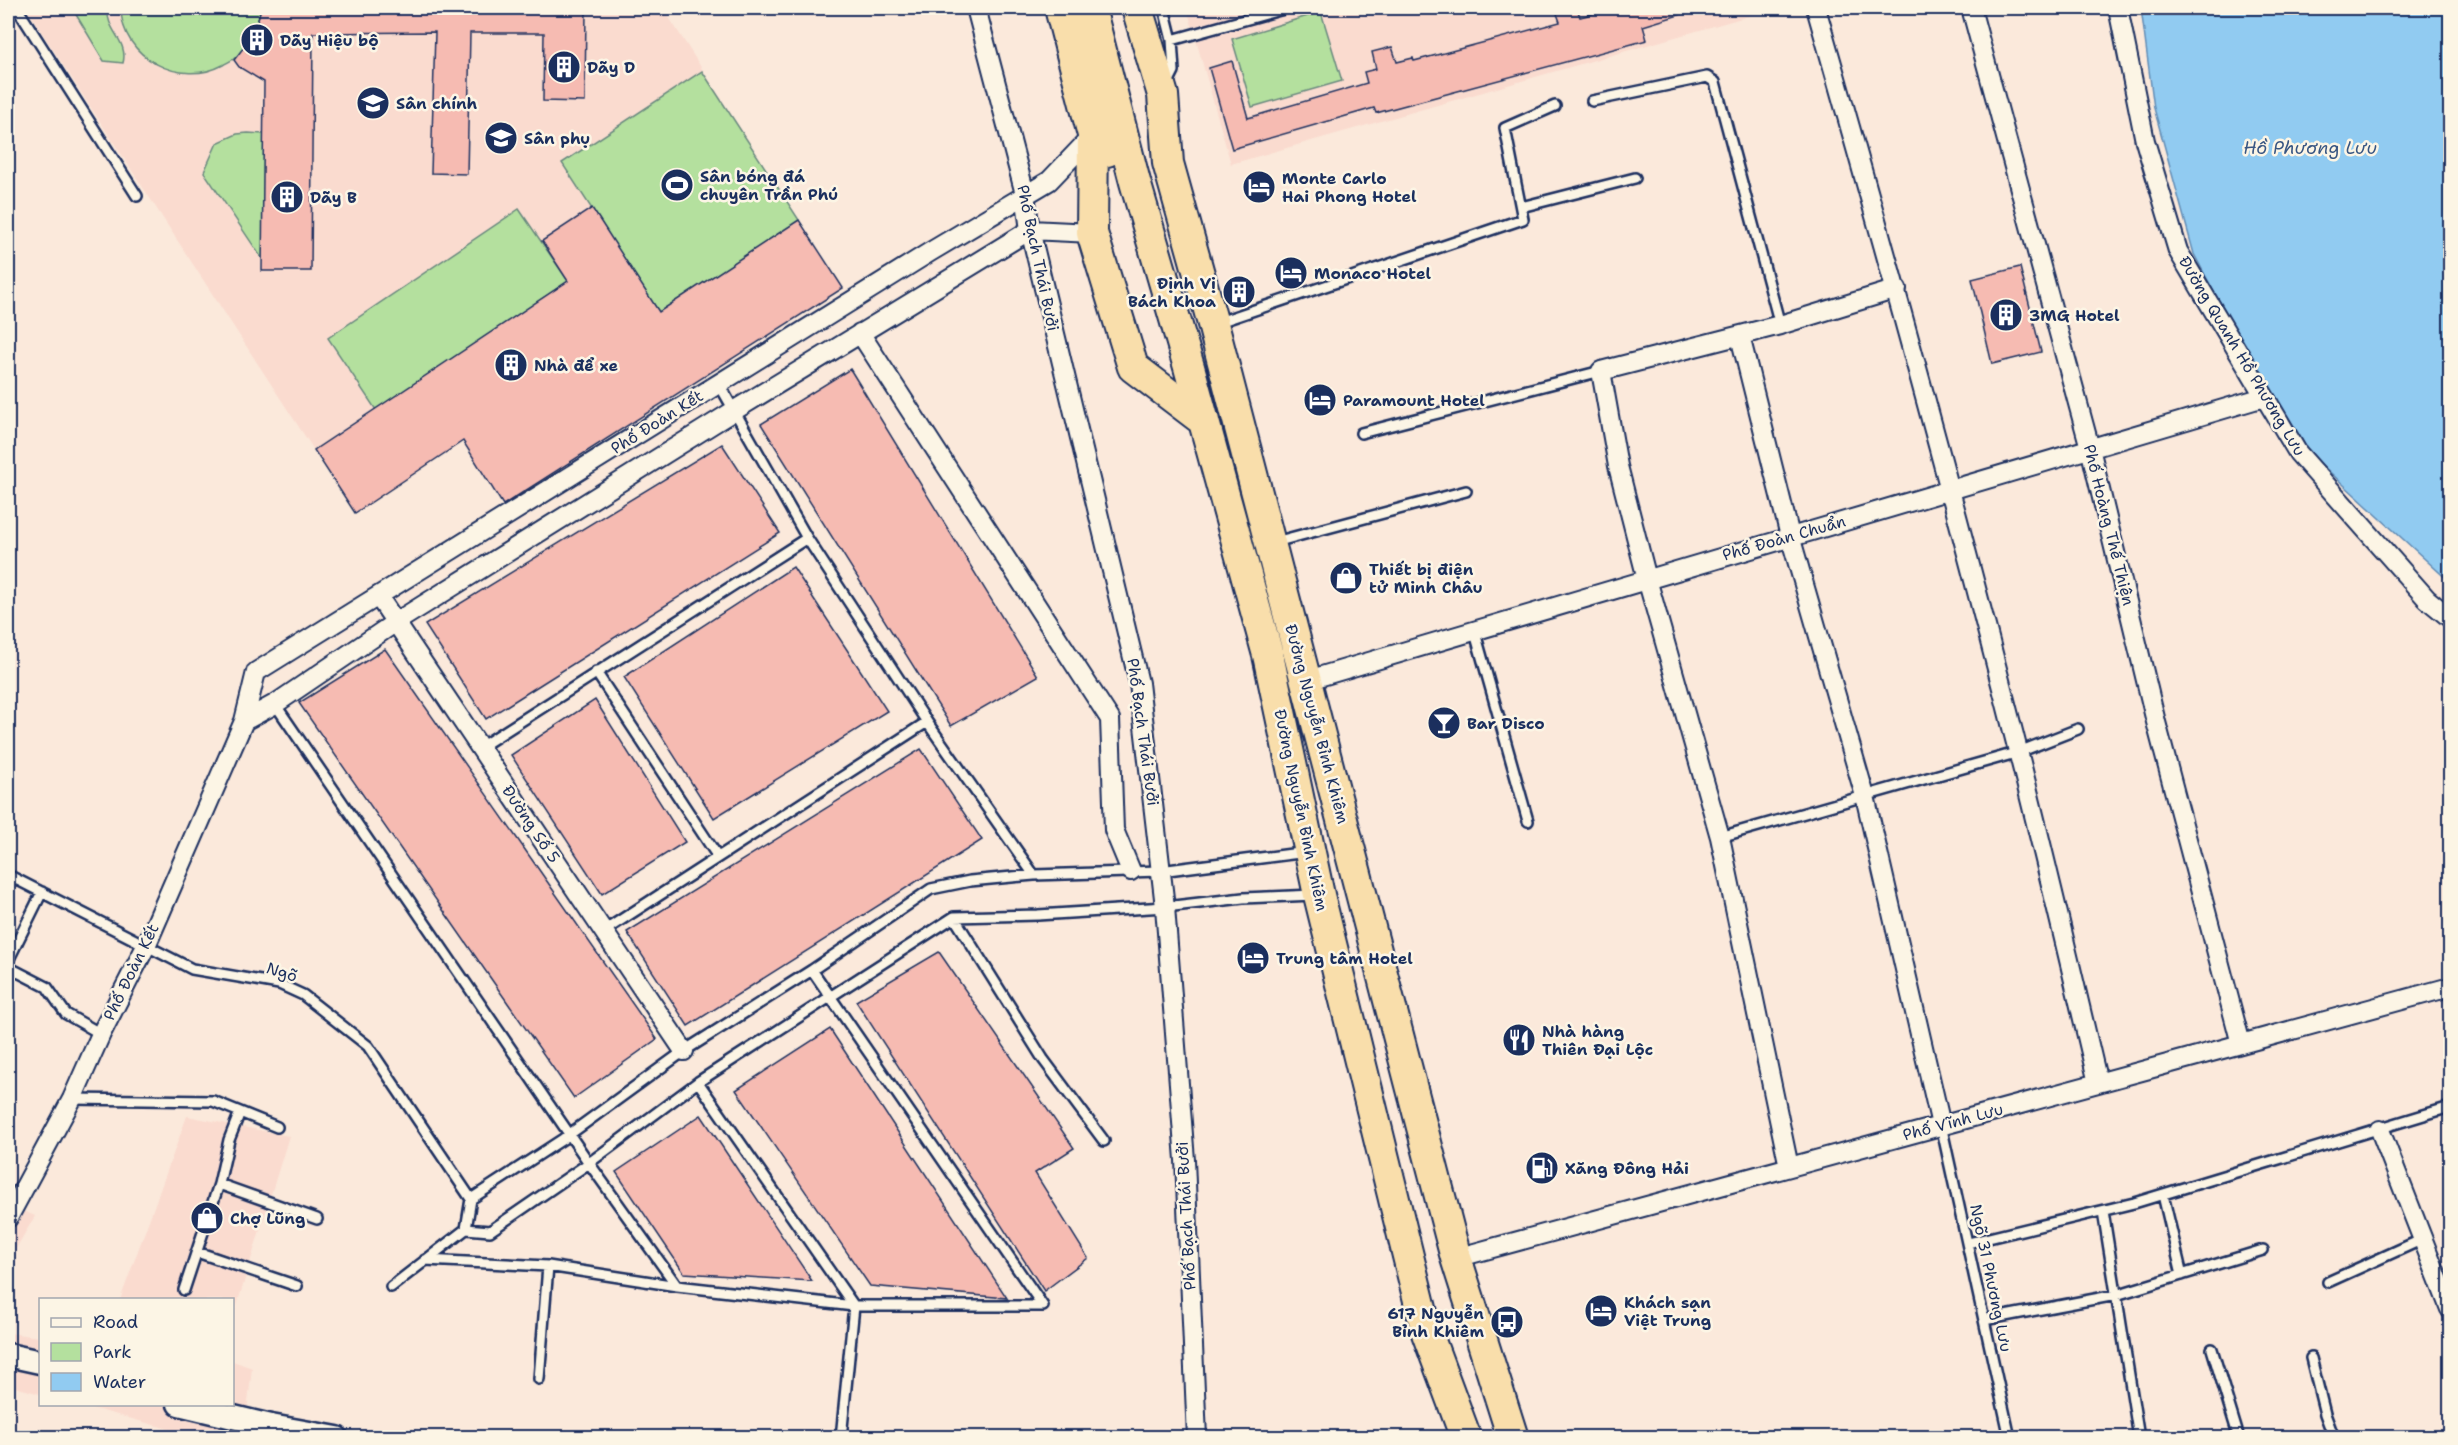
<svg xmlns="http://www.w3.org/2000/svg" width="2458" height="1445" viewBox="0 0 2458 1445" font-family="'Shantell Sans',sans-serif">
<rect width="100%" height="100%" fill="#fbe9db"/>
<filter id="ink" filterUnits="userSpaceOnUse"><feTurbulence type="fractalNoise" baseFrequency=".0167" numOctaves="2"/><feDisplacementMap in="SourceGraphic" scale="12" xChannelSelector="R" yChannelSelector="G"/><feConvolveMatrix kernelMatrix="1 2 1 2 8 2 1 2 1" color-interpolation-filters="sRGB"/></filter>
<g filter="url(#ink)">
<path fill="#fadbcf" d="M26,8h637l136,212 -444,293z
M1187,8h590l-546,156z
M187,1116l102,20 -56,182 -1,-18h-112z
M8,1204l27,12 -27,46z
M8,1333l32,4v57l-32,-9z
M233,1361l19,7 -8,69h-46l-117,-32 151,-1z"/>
<path fill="#b4e09e" stroke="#68887e" stroke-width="1.5" d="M72,8h36c-3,22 21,33 15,55l-19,-2z
M121,8h140v2c-5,18 -10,32 -23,45 -4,5 -10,7 -15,10 -42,23 -102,-7 -102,-57z
M1321,12l21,69 -90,26 -20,-68z
M702,71l97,149 -140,92 -97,-149z
M248,133l16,1 -1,126 -59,-88 13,-29 20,-9z
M519,209l49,72 -192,129 -48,-72z"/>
<path fill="#91cbf1" stroke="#628db6" stroke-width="1.5" d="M2141,8h309v574l-140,-128 -71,-115 -45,-85 -40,-146z"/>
<path fill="#f6bbb2" stroke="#1b2f5e" stroke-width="1.5" d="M261,8h325l-1,94 -42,-1 1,-68h-74l-3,141 -36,-1 4,-141 -122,1 -2,238h-49l2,-189 -25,-15 -5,-7 20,-26z
M1555,8h22l3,9 35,-9h74v4l-46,14 4,14 -271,73 -2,-5 -142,41 -23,-81 23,-7 16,57 119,-35 -3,-11 12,-3 -4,-17 20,-5 5,15 16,-4 1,3 146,-39z
M592,208l67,104 140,-92 44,68 -340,217 -40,-64 -108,72 -41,-63 254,-169 -26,-40z
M2020,267l21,85 -49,12 -20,-85z
M850,369l188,307 -87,50 -190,-302z
M722,444l58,89 -294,186 -61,-94z
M793,567l94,144 -173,107 -90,-141z
M385,649l272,390 -83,59 -275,-395z
M595,700l90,142 -83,52 -91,-139z
M921,749l61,91 -294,186 -61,-94z
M939,952l135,196 -39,25 53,85 -44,33 -188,-290z
M830,1029l177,269 -137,-12 -134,-196z
M701,1115l111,166 -128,-8 -68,-101z"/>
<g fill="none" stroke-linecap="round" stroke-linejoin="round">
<g stroke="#1b2f5e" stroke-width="14">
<path id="service" d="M17,8l120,188
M1164,8l8,32 2,31 -7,14
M1172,40l115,-32
M1592,101l115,-24 8,5 65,243
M1521,207l114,-29
M1216,323l307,-104 -18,-91 50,-22
M719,384l88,154 120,184 107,153
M1361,433l240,-62
M1275,542l191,-51
M1474,629l54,192
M596,672l122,185
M275,704l314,459 88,123
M479,748l328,-210
M1720,837l299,-85 59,-23
M8,875l184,94 87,15 24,11 65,51 103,153
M954,917l89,142 61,82
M604,931l323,-209
M8,961l34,-69
M8,967l39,20 19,27 35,20
M812,970l231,336
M698,1082l156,224 -13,132
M72,1099l141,2 64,26
M1941,1125l69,313
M219,1184l98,35
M2163,1195l19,80
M2103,1211l36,227
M466,1229l5,-30 92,-60 121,-88 128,-81 119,-81 39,-8 64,-6 126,-4 147,-19
M1968,1243l166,-40 316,-96
M197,1252l100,34
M425,1260l123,6 129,20 177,20h189
M2328,1282l95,-43
M391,1287l75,-58 24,2 99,-68 109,-81 256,-165 84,-2 127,-8 78,-9 71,-3
M184,1290l35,-106 10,-44 11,-28
M1984,1320l132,-25 147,-45
M2212,1349l27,89
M2311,1358l14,56 9,24
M539,1379l9,-113"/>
</g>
<g stroke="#1b2f5e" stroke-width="22">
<path id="minor" d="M976,8l49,186 5,36 109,453 26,224 20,253 12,278
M1816,8c71,247 139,494 202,743 28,110 54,221 80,332
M1971,8l119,440 66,274 85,322
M2118,8l27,133 33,110 120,202 129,146 23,19
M860,333l250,386 4,111 17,41
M1740,336l50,200 75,260 76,329
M378,596l306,455
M1305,681l959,-284
M244,721l31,-17 121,-82 339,-212 295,-180 62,3
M2380,1130l70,179
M1789,1167l-69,-330 -73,-258 -29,-113 -17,-95 179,-46 117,-36
M8,1218l64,-119 29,-65 45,-88 98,-225 12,-49 674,-420 119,-71 44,-46
M1456,1258l994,-271"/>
</g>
<g stroke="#1b2f5e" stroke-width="27">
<path id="tertiary" d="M8,1355l32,7
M179,1404l92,22 66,12"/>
</g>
<g stroke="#1b2f5e" stroke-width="34">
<path id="trunk" d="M1060,8l33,127 14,16
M1090,8l45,174 54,185 79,288 51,240 108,438 39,105
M1137,8l26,87 5,68 45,161 243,934 57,180
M1093,135l-1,98 41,134 71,54"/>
</g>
<use href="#service" stroke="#fcf5e5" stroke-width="9"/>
<use href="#minor" stroke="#fcf5e5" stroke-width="18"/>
<use href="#tertiary" stroke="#fcf5e5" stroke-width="22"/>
<use href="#trunk" stroke="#f9deab" stroke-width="30"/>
</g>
</g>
<defs>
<g id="building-disc" transform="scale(1.725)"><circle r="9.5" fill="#1b2f5e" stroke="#fcf5e5"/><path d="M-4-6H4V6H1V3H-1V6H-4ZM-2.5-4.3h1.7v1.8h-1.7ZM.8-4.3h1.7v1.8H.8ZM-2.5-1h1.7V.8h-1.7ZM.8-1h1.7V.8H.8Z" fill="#fff"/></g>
<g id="school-disc" transform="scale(1.725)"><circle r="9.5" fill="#1b2f5e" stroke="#fcf5e5"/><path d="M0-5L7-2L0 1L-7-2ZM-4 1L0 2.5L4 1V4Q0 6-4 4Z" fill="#fff"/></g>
<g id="stadium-disc" transform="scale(1.725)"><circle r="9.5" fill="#1b2f5e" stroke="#fcf5e5"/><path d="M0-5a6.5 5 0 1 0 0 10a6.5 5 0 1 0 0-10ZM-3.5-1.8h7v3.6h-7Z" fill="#fff"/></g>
<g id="hotel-disc" transform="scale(1.725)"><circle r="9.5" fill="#1b2f5e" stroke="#fcf5e5"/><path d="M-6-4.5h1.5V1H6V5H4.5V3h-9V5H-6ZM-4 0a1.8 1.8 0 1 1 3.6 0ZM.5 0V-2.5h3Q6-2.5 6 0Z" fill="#fff"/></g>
<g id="shop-disc" transform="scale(1.725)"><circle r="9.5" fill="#1b2f5e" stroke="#fcf5e5"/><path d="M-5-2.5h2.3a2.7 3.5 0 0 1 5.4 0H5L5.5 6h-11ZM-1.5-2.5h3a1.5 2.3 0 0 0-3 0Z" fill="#fff"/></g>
<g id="bar-disc" transform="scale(1.725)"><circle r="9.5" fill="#1b2f5e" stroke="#fcf5e5"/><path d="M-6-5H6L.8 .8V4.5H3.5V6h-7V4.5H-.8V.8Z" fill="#fff"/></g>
<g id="restaurant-disc" transform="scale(1.725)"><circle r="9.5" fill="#1b2f5e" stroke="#fcf5e5"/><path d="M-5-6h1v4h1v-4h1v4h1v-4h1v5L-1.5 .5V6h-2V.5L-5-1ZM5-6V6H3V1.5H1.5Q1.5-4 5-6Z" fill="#fff"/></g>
<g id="fuel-disc" transform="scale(1.725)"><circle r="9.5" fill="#1b2f5e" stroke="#fcf5e5"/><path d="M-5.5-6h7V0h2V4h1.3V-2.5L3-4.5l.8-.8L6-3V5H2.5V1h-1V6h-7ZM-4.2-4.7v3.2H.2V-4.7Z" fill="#fff"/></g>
<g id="bus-disc" transform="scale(1.725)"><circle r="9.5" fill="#1b2f5e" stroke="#fcf5e5"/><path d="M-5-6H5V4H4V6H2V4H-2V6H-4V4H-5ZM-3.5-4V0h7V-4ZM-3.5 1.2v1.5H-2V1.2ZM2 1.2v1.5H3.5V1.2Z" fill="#fff"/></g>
</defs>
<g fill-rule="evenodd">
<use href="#building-disc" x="257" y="40"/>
<use href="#building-disc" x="564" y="67"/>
<use href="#school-disc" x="373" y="103"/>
<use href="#school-disc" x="501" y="138"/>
<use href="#stadium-disc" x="677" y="185"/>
<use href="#hotel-disc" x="1259" y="187"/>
<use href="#building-disc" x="287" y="197"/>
<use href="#hotel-disc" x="1291" y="273"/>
<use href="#building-disc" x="1239" y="292"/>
<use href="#building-disc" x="2006" y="315"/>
<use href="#building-disc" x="511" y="365"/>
<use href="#hotel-disc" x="1320" y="400"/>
<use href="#shop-disc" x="1346" y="578"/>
<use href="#bar-disc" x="1444" y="723"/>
<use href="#hotel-disc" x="1253" y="958"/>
<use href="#restaurant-disc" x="1519" y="1040"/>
<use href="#fuel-disc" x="1542" y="1168"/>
<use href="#shop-disc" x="207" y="1218"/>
<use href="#hotel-disc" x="1601" y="1311"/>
<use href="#bus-disc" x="1507" y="1322"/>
</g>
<g text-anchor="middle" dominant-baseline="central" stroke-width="5" stroke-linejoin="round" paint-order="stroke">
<g font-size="16" font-weight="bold" fill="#1b2f5e" stroke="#fcf5e5" text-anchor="start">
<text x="280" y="40">Dãy Hiệu bộ</text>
<text x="587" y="67">Dãy D</text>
<text x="396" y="103">Sân chính</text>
<text x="524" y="138">Sân phụ</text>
<text x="700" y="176">Sân bóng đá<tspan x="700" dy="18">chuyên Trần Phú</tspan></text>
<text x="1282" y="178">Monte Carlo<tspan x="1282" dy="18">Hai Phong Hotel</tspan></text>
<text x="310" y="197">Dãy B</text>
<text x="1314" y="273">Monaco Hotel</text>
<text x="1216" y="283" text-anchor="end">Định Vị<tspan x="1216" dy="18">Bách Khoa</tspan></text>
<text x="2029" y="315">3MG Hotel</text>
<text x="534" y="365">Nhà để xe</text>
<text x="1343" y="400">Paramount Hotel</text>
<text x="1369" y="569">Thiết bị điện<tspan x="1369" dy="18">tử Minh Châu</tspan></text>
<text x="1467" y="723">Bar Disco</text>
<text x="1276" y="958">Trung tâm Hotel</text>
<text x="1542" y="1031">Nhà hàng<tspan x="1542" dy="18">Thiên Đại Lộc</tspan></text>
<text x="1565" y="1168">Xăng Đông Hải</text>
<text x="230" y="1218">Chợ Lũng</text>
<text x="1624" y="1302">Khách sạn<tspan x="1624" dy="18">Việt Trung</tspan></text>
<text x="1484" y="1313" text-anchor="end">617 Nguyễn<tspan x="1484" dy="18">Bỉnh Khiêm</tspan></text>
</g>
<g font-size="16" fill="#1b2f5e" stroke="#fcf5e5">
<text transform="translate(1038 258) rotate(78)">Phố Bạch Thái Bưởi</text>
<text transform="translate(2242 356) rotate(59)">Đường Quanh Hồ Phương Lưu</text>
<text transform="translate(657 422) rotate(-32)">Phố Đoàn Kết</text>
<text transform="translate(2109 525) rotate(76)">Phố Hoàng Thế Thiện</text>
<text transform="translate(1784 538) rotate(-16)">Phố Đoàn Chuẩn</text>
<text transform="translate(1317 724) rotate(75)">Đường Nguyễn Bỉnh Khiêm</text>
<text transform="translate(1143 732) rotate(82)">Phố Bạch Thái Bưởi</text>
<text transform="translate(1301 810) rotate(78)">Đường Nguyễn Bình Khiêm</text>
<text transform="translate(531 824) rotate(56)">Đường Số 5</text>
<text transform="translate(131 972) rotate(-64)">Phố Đoàn Kết</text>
<text transform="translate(282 972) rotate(18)">Ngõ</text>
<text transform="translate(1953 1122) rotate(-15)">Phố Vĩnh Lưu</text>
<text transform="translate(1186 1216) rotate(-93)">Phố Bạch Thái Bưởi</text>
<text transform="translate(1991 1278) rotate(78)">Ngõ 31 Phương Lưu</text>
</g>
<g font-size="18" font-style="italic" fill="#385683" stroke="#fcf5e5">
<text x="2310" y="148">Hồ Phương Lưu</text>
</g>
</g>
<rect width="2458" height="1445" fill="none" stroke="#fcf5e5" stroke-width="30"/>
<rect x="15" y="15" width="2428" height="1415" fill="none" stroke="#1b2f5e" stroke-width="2" filter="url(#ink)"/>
<rect x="39" y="1298" width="195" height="108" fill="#fcf5e5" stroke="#a2a6af" stroke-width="1.5"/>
<rect x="51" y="1318" width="30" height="9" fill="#fcf5e5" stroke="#a2a6af" stroke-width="1.5"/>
<text x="93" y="1328" font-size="18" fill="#1b2f5e">Road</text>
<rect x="51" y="1343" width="30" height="18" fill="#b4e09e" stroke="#a2a6af" stroke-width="1.5"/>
<text x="93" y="1358" font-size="18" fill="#1b2f5e">Park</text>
<rect x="51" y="1373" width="30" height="18" fill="#91cbf1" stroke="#a2a6af" stroke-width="1.5"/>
<text x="93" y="1388" font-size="18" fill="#1b2f5e">Water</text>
</svg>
